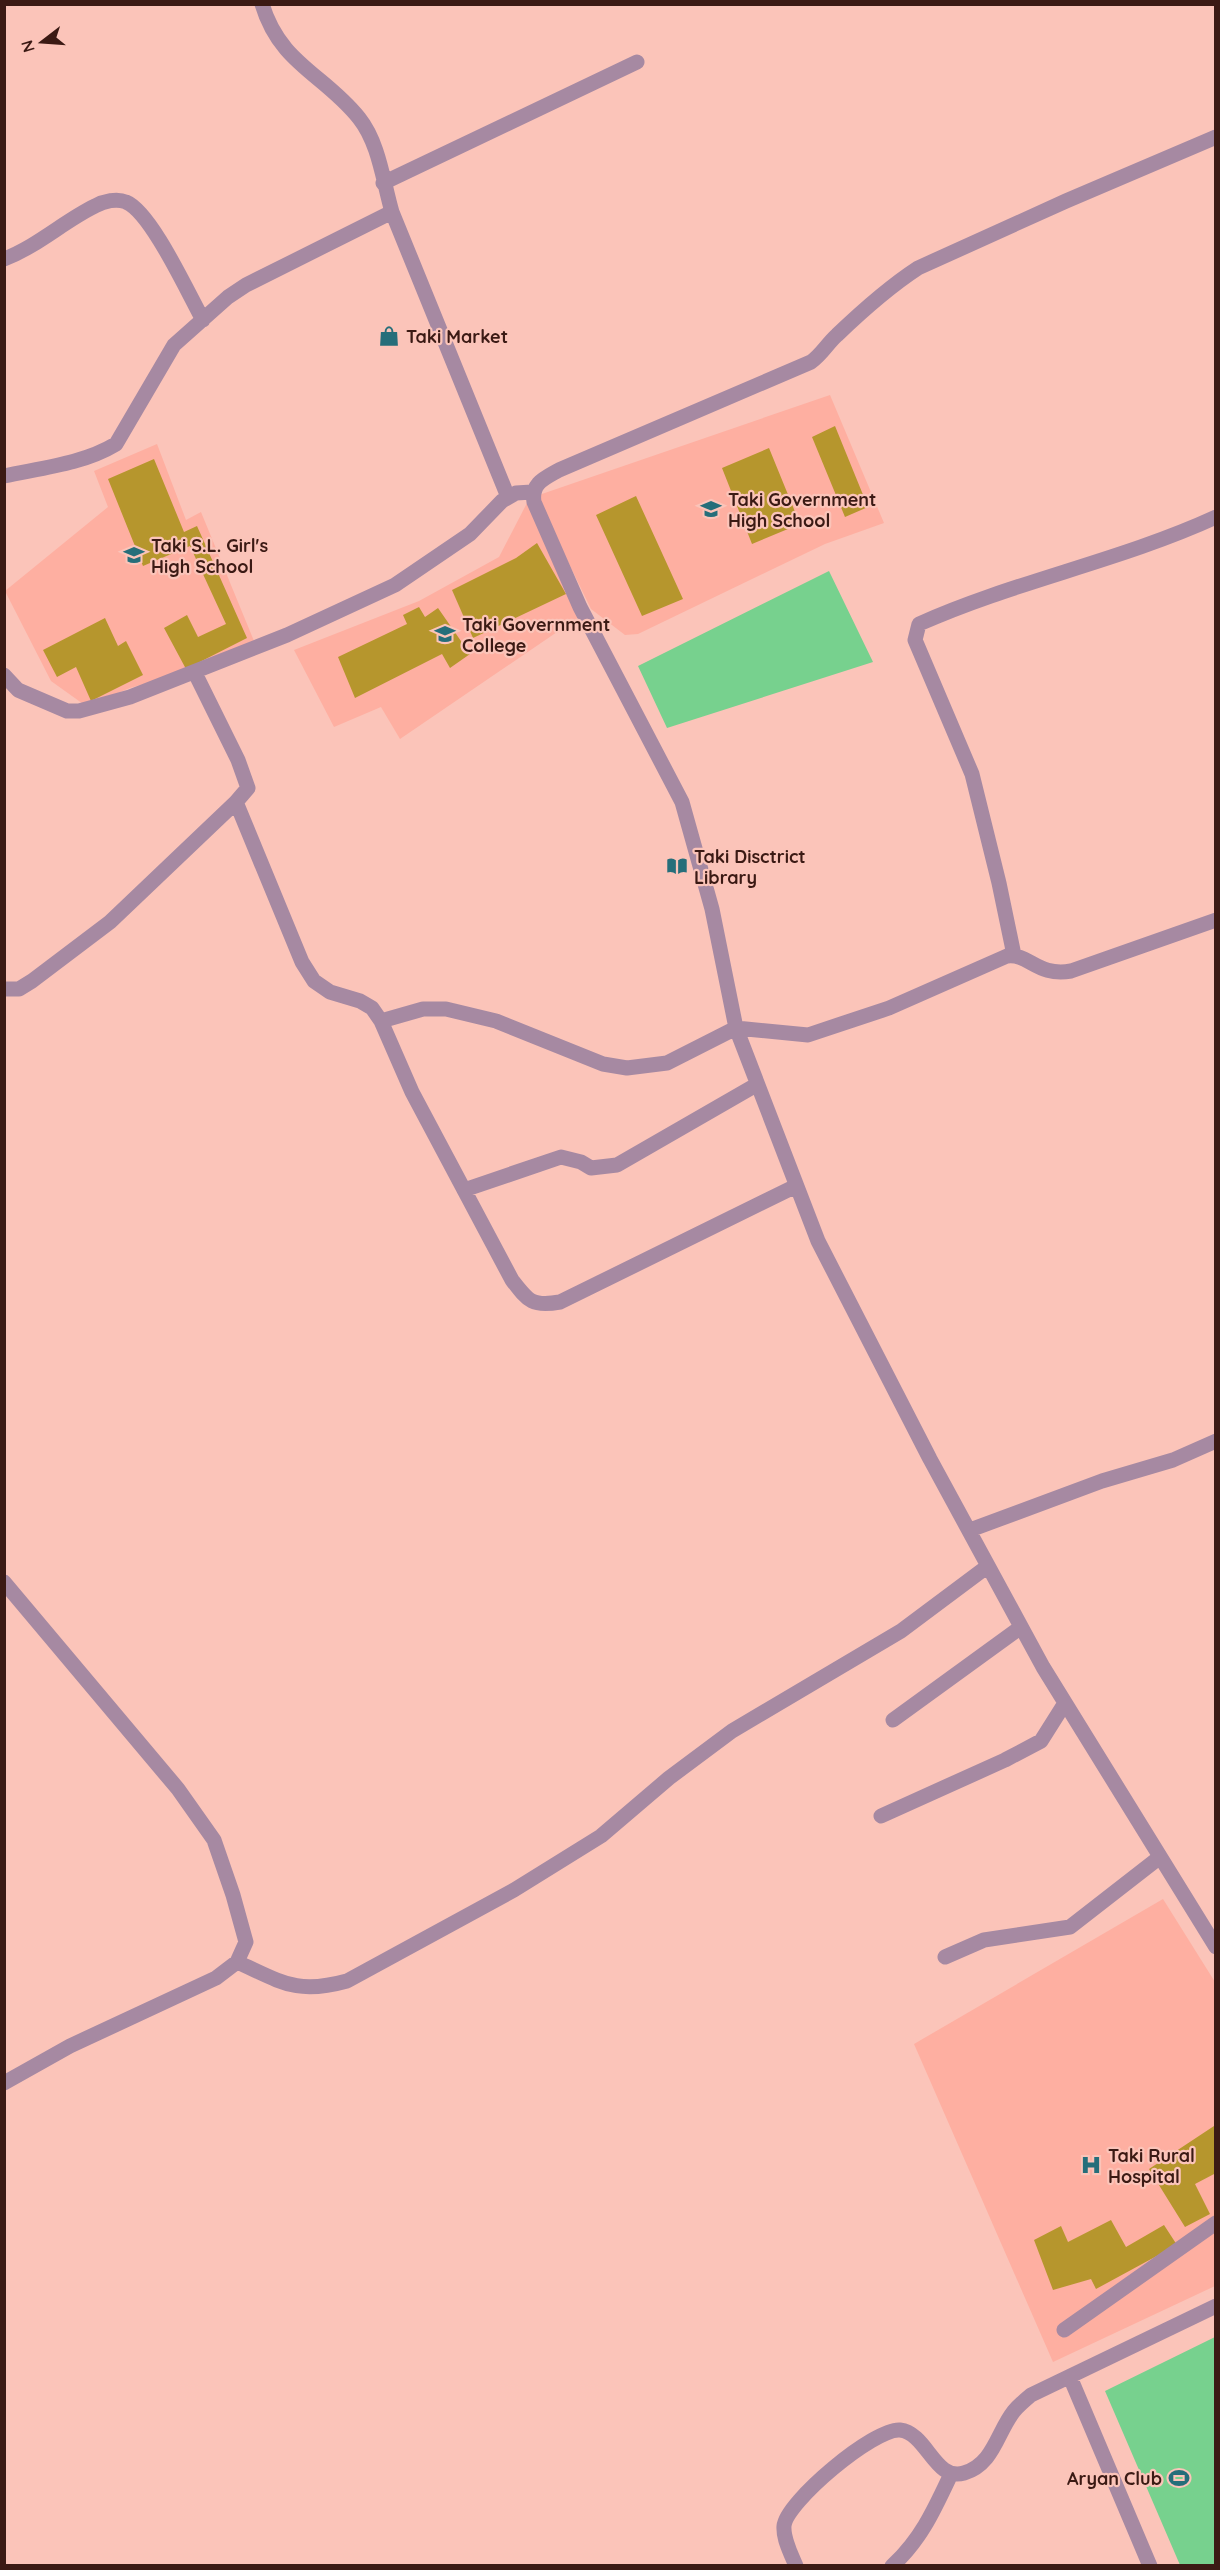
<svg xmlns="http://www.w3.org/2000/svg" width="1220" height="2570" viewBox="0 0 1220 2570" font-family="Quicksand,sans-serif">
<rect width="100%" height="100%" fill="#fbc4b9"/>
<path fill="#feafa1" d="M830,395l54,128 -59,21 -187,90 -13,1 -34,-26 -55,-113z
M157,444l29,76 15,-8 53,129 -62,29 -62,18 -44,18 -35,-25 -46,-90 103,-84 -14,-36z
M527,503l52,114 -179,122 -19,-32 -47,20 -40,-77 125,-49 80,-44z
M1163,1899l52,83v304l-162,76 -139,-318z"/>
<path fill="#77d18e" d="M829,571l44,91 -206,66 -29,-62z
M1215,2337v228h-35l-75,-174z"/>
<path fill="#b6962d" d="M835,426l33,81 -23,10 -33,-80z
M769,448l31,76 -48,20 -30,-76z
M154,459l30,73 13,-6 50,112 -61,31 -22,-41 23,-13 11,22 28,-13 -36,-78 -47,20 -35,-87z
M636,496l47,103 -41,17 -46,-101z
M537,543l29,51 -93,44 -21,-48 64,-32z
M419,607l6,10 13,-9 32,46 -20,14 -8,-14 -87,44 -17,-41 69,-33 -4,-9z
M105,618l13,28 8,-5 17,34 -52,26 -15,-34 -19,10 -14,-27z
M1214,2126l2,47 -21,11 15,30 -25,13 -36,-58z
M1111,2220l15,27 38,-22 13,20 -81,44 -5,-10 -38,11 -19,-50 27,-14 7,16z"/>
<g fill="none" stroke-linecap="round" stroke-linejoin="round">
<path stroke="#a689a2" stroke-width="15" d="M262,4c18,60 62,70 97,114 20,25 24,63 33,94
M1216,137l-150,64 -148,67c-29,19 -56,43 -81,67 -10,9 -15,19 -26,27l-252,108c-14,8 -28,13 -25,32l46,105 102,195 30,107 24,119 82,213 112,218 113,208 173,280
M383,183l254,-121
M4,259c34,-13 60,-38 91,-53 9,-5 22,-8 31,-4 25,10 62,91 77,118
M4,476c37,-8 79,-12 112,-32l58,-99 54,-48 18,-12 146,-73 116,285
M4,675l14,15 49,21h12l51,-14 157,-62 108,-50 75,-51 32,-33 14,-8 16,-1
M236,802l66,160 12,19 16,11 30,9 12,7 9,13 31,71 100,188c16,21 20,27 48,22l236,-116
M1014,955l-15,-72 -27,-109 -57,-134 4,-16c96,-43 201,-63 297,-107
M4,989h15l13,-8 78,-59 126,-120 12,-14 -10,-28 -43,-87
M381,1021l42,-12h23l50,12 107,43 24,4 40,-5 69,-35 72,7 81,-27 118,-52c22,-3 30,21 64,15l145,-51
M464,1190l97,-33 20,5 10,6 26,-3 139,-80
M970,1530l132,-49 71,-21 43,-19
M4,1582l174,207 36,51 19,55 13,47 -9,20 -21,16 -146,68 -66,37
M893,1720l128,-93
M881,1816l124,-56 36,-19 24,-38
M945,1957l39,-17 86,-13 90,-70
M237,1962c45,20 59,33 110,19l167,-91 87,-54 68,-58 63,-47 169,-100 87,-65
M1064,2330l152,-107
M1070,2377l80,189
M796,2566c-5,-12 -13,-27 -12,-40 2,-24 90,-98 116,-96 27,3 35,52 64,43 30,-9 33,-41 50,-62 5,-6 11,-11 17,-16l185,-89
M892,2566c29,-26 43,-58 59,-92"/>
</g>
<defs>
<g id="shop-bare" transform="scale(1.62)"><path d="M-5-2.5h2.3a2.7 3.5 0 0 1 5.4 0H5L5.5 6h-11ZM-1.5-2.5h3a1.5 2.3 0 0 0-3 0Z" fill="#266e7a" stroke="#fbc4b9" stroke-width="2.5" paint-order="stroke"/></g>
<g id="school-bare" transform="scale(1.62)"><path d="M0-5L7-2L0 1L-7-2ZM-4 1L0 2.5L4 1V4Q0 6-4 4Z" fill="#266e7a" stroke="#fbc4b9" stroke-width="2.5" paint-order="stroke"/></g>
<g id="university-bare" transform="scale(1.62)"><path d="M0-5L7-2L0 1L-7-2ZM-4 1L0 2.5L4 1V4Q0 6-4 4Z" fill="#266e7a" stroke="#fbc4b9" stroke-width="2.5" paint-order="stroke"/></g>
<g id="library-bare" transform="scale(1.62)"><path d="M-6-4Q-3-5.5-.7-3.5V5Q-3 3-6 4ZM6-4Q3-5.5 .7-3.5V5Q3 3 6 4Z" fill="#266e7a" stroke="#fbc4b9" stroke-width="2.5" paint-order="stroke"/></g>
<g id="hospital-bare" transform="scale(1.62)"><path d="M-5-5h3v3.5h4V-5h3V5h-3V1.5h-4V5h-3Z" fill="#266e7a" stroke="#fbc4b9" stroke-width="2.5" paint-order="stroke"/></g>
<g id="stadium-bare" transform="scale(1.62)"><path d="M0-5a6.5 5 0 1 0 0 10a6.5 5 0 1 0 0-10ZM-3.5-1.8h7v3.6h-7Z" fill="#266e7a" stroke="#fbc4b9" stroke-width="2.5" paint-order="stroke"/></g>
</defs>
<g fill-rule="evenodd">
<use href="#shop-bare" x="389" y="336"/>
<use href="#school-bare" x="711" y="509"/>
<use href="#school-bare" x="134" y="555"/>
<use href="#university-bare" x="445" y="634"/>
<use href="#library-bare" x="677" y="866"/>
<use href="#hospital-bare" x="1091" y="2165"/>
<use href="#stadium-bare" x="1179" y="2478"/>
</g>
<g text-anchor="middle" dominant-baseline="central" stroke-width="4.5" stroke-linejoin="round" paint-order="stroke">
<g font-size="18" font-weight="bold" fill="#3b1a14" stroke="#fbc4b9" text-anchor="start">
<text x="406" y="336">Taki Market</text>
<text x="728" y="499">Taki Government<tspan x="728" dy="21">High School</tspan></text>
<text x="151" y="545">Taki S.L. Girl's<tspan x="151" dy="21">High School</tspan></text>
<text x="462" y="624">Taki Government<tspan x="462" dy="21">College</tspan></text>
<text x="694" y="856">Taki Disctrict<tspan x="694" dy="21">Library</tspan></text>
<text x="1108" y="2155">Taki Rural<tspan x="1108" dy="21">Hospital</tspan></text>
<text x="1162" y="2478" text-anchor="end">Aryan Club</text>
</g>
</g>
<rect width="1220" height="2570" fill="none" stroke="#3b1a14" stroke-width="12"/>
<g transform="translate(42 42) rotate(253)" stroke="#fbc4b9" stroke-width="4.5" paint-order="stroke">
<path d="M0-4.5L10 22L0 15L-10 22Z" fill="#3b1a14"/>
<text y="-9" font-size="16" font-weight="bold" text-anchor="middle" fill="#3b1a14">N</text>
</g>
</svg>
